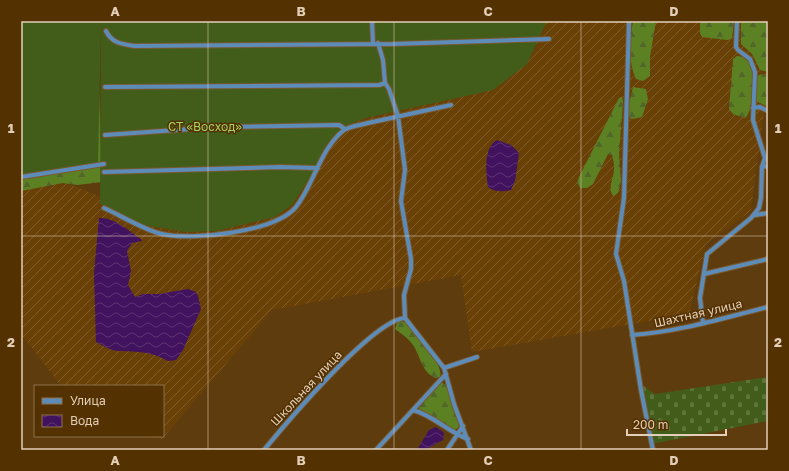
<svg xmlns="http://www.w3.org/2000/svg" width="789" height="471" viewBox="0 0 789 471" font-family="'Golos Text',sans-serif">
<defs>
<pattern id="industrial-furrows" width="10" height="10" patternUnits="userSpaceOnUse"><rect width="10" height="10" fill="#694107"/><path d="M-1 1l2-2M0 10L10 0M9 11l2-2" fill="none" stroke="#7e5b29"/></pattern>
<pattern id="forest-firs" width="22" height="20" patternUnits="userSpaceOnUse"><rect width="22" height="20" fill="#5c8123"/><path d="M5 1l3.5 6h-7zM16 11l3.5 6h-7z" fill="#52662b"/></pattern>
<pattern id="cemetery-stones" width="16" height="16" patternUnits="userSpaceOnUse"><rect width="16" height="16" fill="#425d1a"/><path d="M2 7V4a2 2 0 0 1 4 0v3zM10 15v-3a2 2 0 0 1 4 0v3z" fill="#5d7339"/></pattern>
<pattern id="water-waves" width="16" height="10" patternUnits="userSpaceOnUse"><rect width="16" height="10" fill="#41125e"/><path d="M0 5q4-4 8 0t8 0" fill="none" stroke="#5c3373"/></pattern>
</defs>
<rect width="100%" height="100%" fill="#5f3c0d"/>
<path fill="url(#industrial-furrows)" d="M541,21h227v59l-17,131 -45,33 -17,70 -217,38 -11,-77 -189,35 -110,129 -13,-3h14v-50h-102l-40,-52v-147l41,-6 108,44 172,-110z"/>
<path fill="url(#forest-firs)" d="M633,21h23l-6,36v19l-7,5 -7,-2c-8,-16 -6,-40 -3,-58z
M700,21h34l-2,17 -4,2 -26,-3 -2,-4z
M741,21h27v51l-8,-2 -8,-16 -11,-10z
M737,56h6c4,4 8,8 10,13 2,9 -1,45 -8,49l-12,-4 -4,-5 4,-50z
M764,74l4,2v31l-12,-6 1,-24 2,-2z
M99,85l3,97 -25,3 -14,-2 -42,8v-24z
M633,87l13,2 2,10 -6,18 -10,2 -3,-2v-13z
M622,97l1,5 -4,52 2,28 -3,11 -5,3c-6,-8 1,-18 1,-27 1,-4 -1,-9 -2,-14l-4,-1 -15,30 -6,4h-7l-3,-5 2,-6 40,-79z
M402,321l4,2c8,10 39,42 34,54l-5,1c-14,-7 -14,-21 -22,-33 -5,-7 -11,-11 -18,-16l2,-6z
M441,382l5,3 12,37 1,5 -4,3 -6,-1 -30,-20 1,-4z"/>
<path fill="url(#cemetery-stones)" d="M768,377v44l-111,22h-4l-11,-58 13,9z"/>
<path fill="#425d1a" d="M21,21h80l-3,144 -77,10z
M101,21h446l-20,43 -34,26 -127,28 -23,9 -51,78 -17,12 -59,14 -30,1 -42,-7 -44,-21z"/>
<path fill="url(#water-waves)" d="M497,140l14,5 8,8 -4,28 -4,9c-8,2 -17,2 -23,-3 -2,-13 -5,-40 9,-47z
M99,218c15,-1 30,13 42,21l1,2 -10,2 -5,8 4,20 -3,14 7,12 8,-3h16l29,-5 8,3 2,4 3,13 -18,41 -7,10 -8,1c-18,-10 -29,-9 -49,-10 -7,0 -16,-5 -23,-9l-2,-69z
M436,427l8,6 -1,7 -18,10h-8l12,-20z"/>
<g fill="none" stroke-linecap="round" stroke-linejoin="round">
<g stroke="#79592f" stroke-width="6">
<path id="minor" d="M372,21l1,22
M629,21l-5,177 -8,56 8,27 17,109 12,60
M106,31c6,12 15,13 28,15l259,-2 156,-5
M378,43l5,17 2,23 4,6 9,27 7,54 -4,31 10,58v10l-7,26 1,23 39,50 10,36 17,46
M105,87l274,-2 6,-2
M753,108l7,-1 8,4
M105,135l115,-8 119,-2 6,4
M762,167l6,-1
M104,172l176,-5 38,1
M21,177l83,-13
M104,208c18,8 40,22 58,26 30,7 113,-2 134,-27 18,-23 24,-58 48,-77 6,-4 17,-5 24,-7 27,-6 55,-12 83,-18
M755,215l13,-2
M704,274l64,-15
M703,323l-3,-25 7,-44 44,-36 8,-10 2,-10 1,-31 3,-9 -12,-38 2,-48 -5,-13 -12,-9 -2,-3 1,-26
M632,335c46,-3 91,-17 136,-28
M444,368l33,-11
M413,410c20,5 35,22 55,29
M264,450c23,-28 109,-130 141,-132
M376,450l70,-76
M447,450l16,-24"/>
</g>
<use href="#minor" stroke="#5e8cb9" stroke-width="4"/>
</g>
<path fill="none" stroke="#e3ceb8" stroke-width="1" stroke-opacity="0.55" d="M208,21v429M394,21v429M581,21v429M21,236h747"/>
<g text-anchor="middle" dominant-baseline="central" stroke-width="3" stroke-linejoin="round" paint-order="stroke">
<g font-size="12" fill="#a3d65f" stroke="#533100">
<text x="205" y="126">СТ «Восход»</text>
</g>
<g font-size="12" fill="#e3ceb8" stroke="#533100">
<text transform="translate(698 313) rotate(-13)">Шахтная улица</text>
<text transform="translate(306 388) rotate(-47)">Школьная улица</text>
</g>
</g>
<rect width="789" height="471" fill="none" stroke="#533100" stroke-width="44"/>
<rect x="34" y="385" width="130" height="52" fill="#533100" stroke="#8d704a"/>
<rect x="42" y="398" width="20" height="6" fill="#5e8cb9" stroke="#8d704a"/>
<text x="70" y="405" font-size="12" fill="#e3ceb8">Улица</text>
<rect x="42" y="415" width="20" height="12" fill="url(#water-waves)" stroke="#8d704a"/>
<text x="70" y="425" font-size="12" fill="#e3ceb8">Вода</text>
<path d="M627 429v6h99v-6" fill="none" stroke="#e3ceb8" stroke-width="2"/>
<text x="633" y="429" font-size="12" fill="#e3ceb8" stroke="#533100" stroke-width="3" paint-order="stroke">200 m</text>
<rect x="22" y="22" width="745" height="427" fill="none" stroke="#e3ceb8" stroke-width="1.5"/>
<g font-size="13" text-anchor="middle" font-weight="bold" fill="#e3ceb8">
<text x="115" y="16">A</text>
<text x="301" y="16">B</text>
<text x="488" y="16">C</text>
<text x="674" y="16">D</text>
<text x="11" y="133">1</text>
<text x="778" y="133">1</text>
<text x="11" y="347">2</text>
<text x="778" y="347">2</text>
<text x="115" y="465">A</text>
<text x="301" y="465">B</text>
<text x="488" y="465">C</text>
<text x="674" y="465">D</text>
</g>
</svg>
